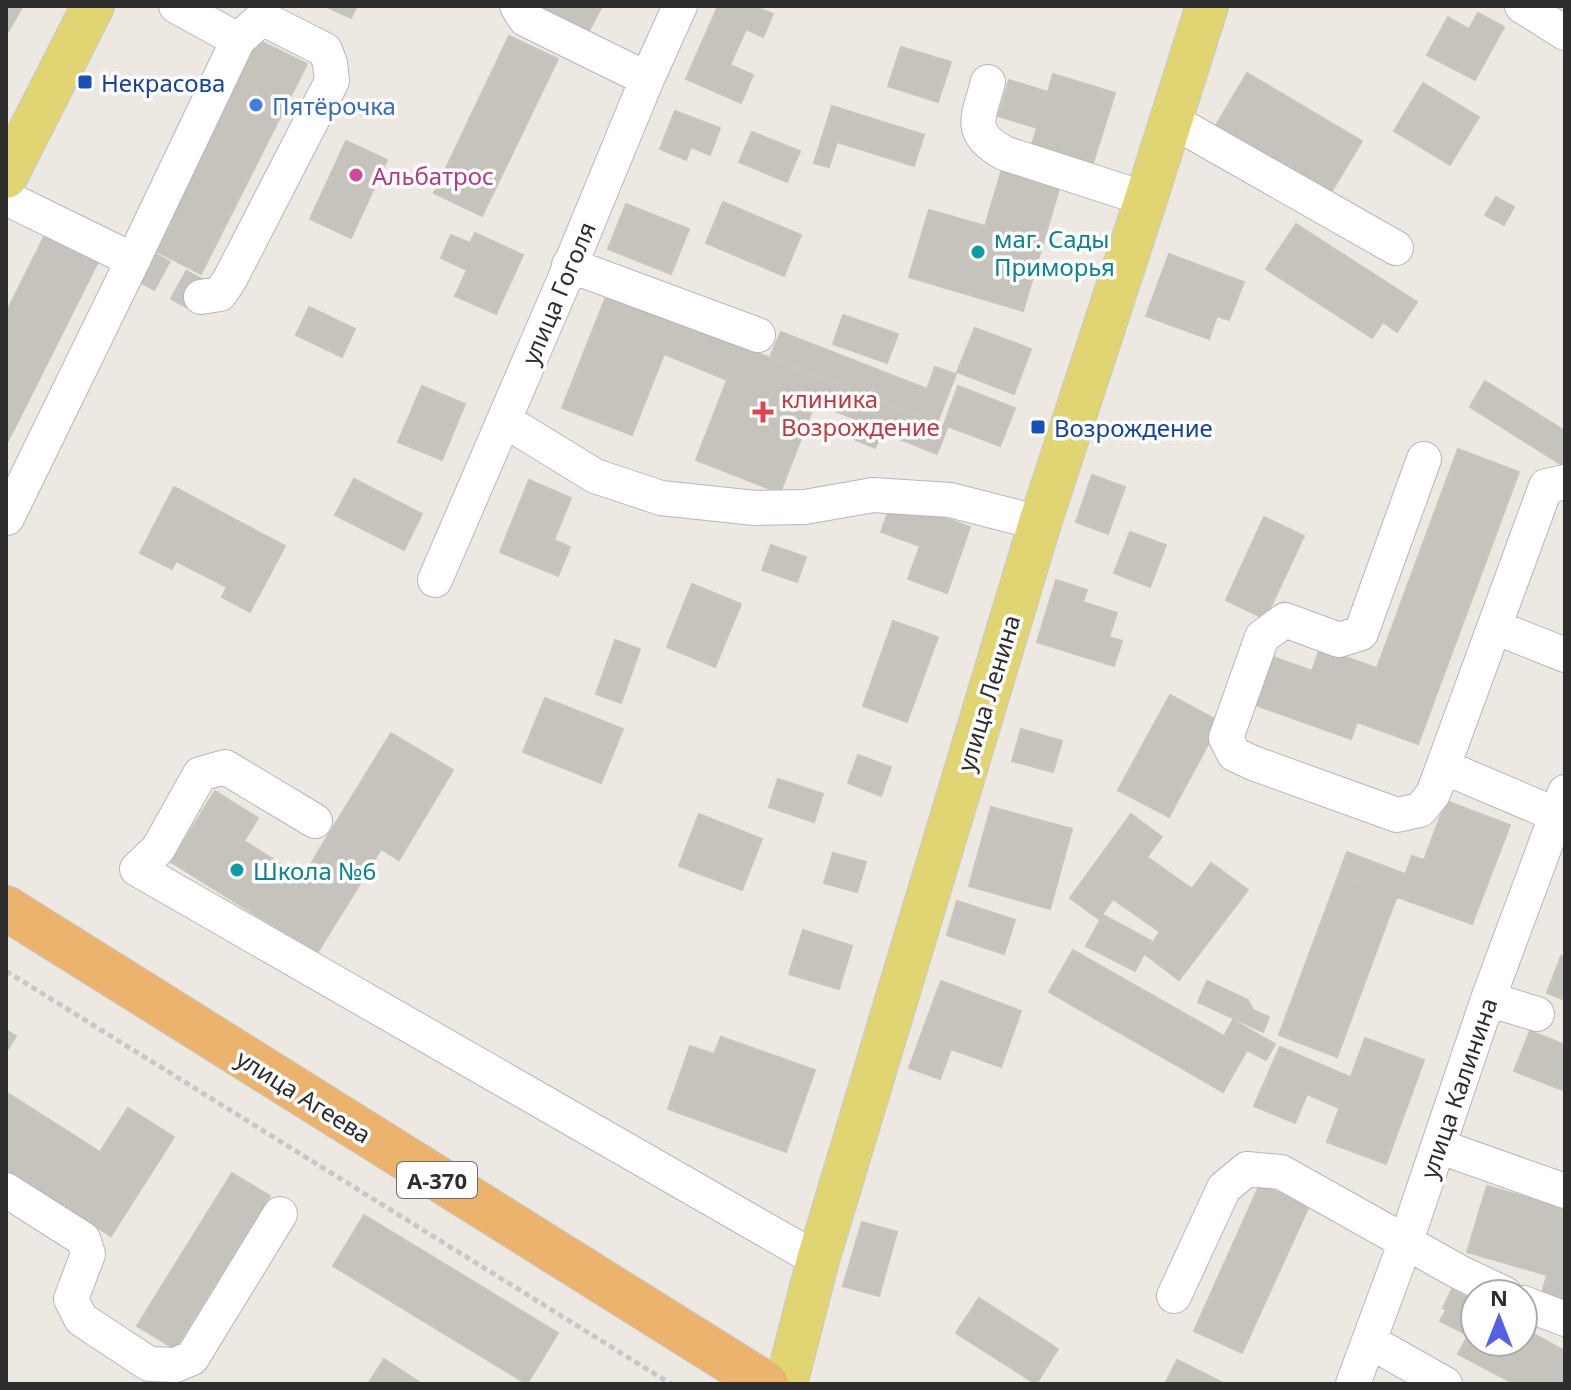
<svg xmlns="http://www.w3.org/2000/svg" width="1571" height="1390" viewBox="0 0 1571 1390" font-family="'Noto Sans',sans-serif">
<rect width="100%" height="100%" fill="#ede9e2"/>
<path fill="#c6c3bd" stroke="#c8c5bb" stroke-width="2" d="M6,6h17l-17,29z
M325,6h32l-6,12z
M536,6h66l-14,27z
M718,6h36l19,8 -10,23 -17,-8 -16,36 23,10 -12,28 -55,-24z
M1478,13l26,14 -29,53 -48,-25 21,-38 21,12z
M509,36l49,23 -76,157 -48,-23z
M258,40l49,24 -106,210 -49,-25z
M901,47l50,15 -13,40 -50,-16z
M1247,73l115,68 -32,53 -115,-67z
M1053,74l62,19 -22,70 -61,-19 5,-16 -39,-12 11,-36 39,12z
M1423,83l56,34 -29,48 -56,-34z
M832,106l92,29 -10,31 -77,-24 -8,25 -15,-4z
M675,111l45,17 -10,27 -19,-8 -5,13 -26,-11z
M752,132l48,19 -13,31 -48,-20z
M346,141l41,19 -36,78 -41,-19z
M1003,166l58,16 -38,129 -114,-34 20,-67 56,16z
M1496,197l18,10 -10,18 -19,-10z
M723,202l78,33 -17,41 -78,-33z
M626,204l63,25 -18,45 -63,-25z
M1296,224l121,78 -20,30 -14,-10 -11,16 -106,-69z
M47,231l53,27 -94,187v-132z
M475,233l48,22 -27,59 -41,-18 12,-26 -26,-12 10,-23 19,8z
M1169,254l75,28 -15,38 -12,-4 -8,23 -63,-23z
M607,294l70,27 -45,114 -70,-27z
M309,307l46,22 -13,28 -46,-22z
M843,315l55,19 -11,29 -54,-19z
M677,321l270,107 -10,26 -55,-22 -7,16 -24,-10 7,-18 -43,-17 -35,90 -84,-33 31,-80 -63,-26z
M975,328l56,21 -17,45 -57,-22z
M781,332l146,57 8,-22 21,7 -19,49 -167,-66z
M1485,381l80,50v36l-95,-60z
M422,386l43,18 -23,56 -44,-18z
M958,386l57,22 -15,38 -56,-21z
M1458,449l61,23 -101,272 -61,-22z
M1092,475l33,12 -17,47 -32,-12z
M354,479l68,35 -18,36 -69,-35z
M529,480l42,18 -17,42 16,7 -12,29 -58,-24z
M174,487l111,59 -35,66 -28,-15 5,-10 -51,-26 -4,8 -32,-16z
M893,499l77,28 -23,66 -39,-14 12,-33 -39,-14z
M1264,517l40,19 -39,83 -39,-19z
M1130,532l36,13 -16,42 -36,-14z
M771,545l35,12 -9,25 -35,-12z
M1056,580l31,10 -4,12 34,11 -8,24 13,4 -8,25 -77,-24z
M692,584l49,20 -26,63 -48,-20z
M893,621l45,16 -31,85 -44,-16z
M615,640l25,9 -19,54 -25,-9z
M1320,648l57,20 -26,71 -101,-36 18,-48 44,16z
M1170,695l50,27 -51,95 -51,-27z
M545,698l78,31 -22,54 -78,-31z
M1021,729l41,12 -9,31 -41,-11z
M391,733l62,37 -54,90 -18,-11 -18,30 -45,-27z
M858,755l33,12 -10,29 -33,-13z
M778,779l45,15 -9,28 -45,-15z
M215,791l43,27 -14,23 59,37 15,-26 45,27 -46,74 -146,-91z
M1446,801l64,24 -38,99 -75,-27 15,-41 12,4z
M991,807l81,22 -22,80 -81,-23z
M699,814l63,25 -20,51 -63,-24z
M1131,814l31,23 -15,20 45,32 19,-26 37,27 -69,90 -34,-26 15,-22 -47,-33 -14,20 -29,-21z
M1347,852l29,11 -8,22 -29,-11z
M833,853l33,9 -9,30 -33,-9z
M1376,863l29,11 -68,183 -58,-22 60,-161 29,11z
M957,901l58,19 -11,34 -57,-19z
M1103,915l48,26 -16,30 -49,-25z
M803,930l49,16 -13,43 -50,-15z
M1073,950l151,86 9,-16 42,24 -9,16 -19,-10 -24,42 -174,-100z
M1561,956l4,1v43l-18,-7z
M941,981l80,30 -20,56 -50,-18 -11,30 -31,-11z
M1207,981l41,19 5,10 16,7 -6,15 -65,-30z
M6,1030l10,6 -10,16z
M1530,1031l35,14v46l-51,-20z
M721,1037l94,33 -29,82 -118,-43 22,-63 24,8z
M1365,1038l59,22 -38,104 -59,-22z
M1280,1047l70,30 -11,31 -32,-14 -12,29 -41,-17z
M6,1092l94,60 28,-44 46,29 -63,99 -105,-66z
M232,1173l38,23 -95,153 -38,-23z
M1260,1184l49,22 -67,147 -48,-22z
M1487,1186l78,22v91l-23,-7 5,-17 -80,-23z
M364,1215l194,118 -31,51 -194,-118z
M862,1222l35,10 -18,64 -36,-10z
M1452,1289l23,13v40h48v-14l42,23v33h-50l-57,-30 10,-19 -28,-14 6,-11 -3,-2z
M979,1298l79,51 -22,35 -80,-51z
M384,1359l38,25h-54z
M1177,1360l48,24h-60z"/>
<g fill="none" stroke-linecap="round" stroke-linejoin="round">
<path stroke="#c7c3be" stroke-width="34" stroke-dasharray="34 17" stroke-linecap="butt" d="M133,260l68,37"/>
<g stroke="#b5b6bf" stroke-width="36">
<path id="minor" d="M517,6l8,13 122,60
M1522,6l43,27
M988,82c-9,35 -22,50 16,71l142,46
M1171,120l225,128
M6,198l127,62 105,-220 -62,-34
M569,265l189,70
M201,297l19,-3 10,-15 102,-198 -2,-18 -5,-13 -63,-32 -24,22
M504,420l91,56 66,22 94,10 50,-1 68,-12 77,5 90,23
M1424,459l-63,174 -22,7 -54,-20 -23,17 -36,101 8,16 19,9 144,52 23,-5 13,-16 113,-308 19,-4
M7,518l126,-258
M435,580l128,-297 84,-204 33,-73
M1495,627l70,28
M1444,767l113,48
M315,821l-90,-54 -25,7 -42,75 -21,20 681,391
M1488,999l49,15
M1438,1146l127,45
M6,1190l77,49 5,15 -17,45 10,20 68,45 26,1 17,-7 88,-144
M1174,1296l50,-108 23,-19 34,3 178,100 46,22
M1523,1303l42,16
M1369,1341l76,43
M1353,1384l53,-143 82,-242 77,-207"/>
</g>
<g stroke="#c8c8c8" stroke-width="44">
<path id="major" d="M6,177l87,-171
M786,1384l32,-124 222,-737 106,-324 61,-193"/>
</g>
<g stroke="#c8c8c8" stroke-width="46">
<path id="highway" d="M6,908l760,476"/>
</g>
<path stroke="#c8c8c8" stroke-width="5" stroke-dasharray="6 4" stroke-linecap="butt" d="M6,971l665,413"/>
<use href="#minor" stroke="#fff" stroke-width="34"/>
<use href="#major" stroke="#e1d473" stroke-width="42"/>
<use href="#highway" stroke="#ecb36e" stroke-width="44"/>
</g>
<g fill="#1a4fb4" stroke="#fff" stroke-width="3">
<rect x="77" y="74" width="16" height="16" rx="4"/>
<rect x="1030" y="419" width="16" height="16" rx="4"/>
</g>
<circle fill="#3f7fe0" stroke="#fff" stroke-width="3" cx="256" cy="105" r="8"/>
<circle fill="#d1479c" stroke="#fff" stroke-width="3" cx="356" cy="175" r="8"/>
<g fill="#0f9aa8" stroke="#fff" stroke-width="3">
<circle cx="978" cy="252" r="8"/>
<circle cx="237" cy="870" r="8"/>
</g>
<path fill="#e0444e" stroke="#fff" stroke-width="3" d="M759 400h8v8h8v8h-8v8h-8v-8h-8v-8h8z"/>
<g text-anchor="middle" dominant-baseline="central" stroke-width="7" stroke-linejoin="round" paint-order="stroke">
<rect fill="#fff" stroke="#6c6c6c" stroke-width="2" x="397" y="1162" width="80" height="36" rx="6"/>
<g font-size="22" font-weight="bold" fill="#2d2d2d">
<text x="437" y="1180">А-370</text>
</g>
<g font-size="24" fill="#164399" stroke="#fff" text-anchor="start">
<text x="101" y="82">Некрасова</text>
<text x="1054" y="427">Возрождение</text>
</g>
<g font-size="24" fill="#366cbe" stroke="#fff" text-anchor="start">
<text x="272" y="105">Пятёрочка</text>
</g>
<g font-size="24" fill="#b23c85" stroke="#fff" text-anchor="start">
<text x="372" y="175">Альбатрос</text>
</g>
<g font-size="24" fill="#0d838f" stroke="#fff" text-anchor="start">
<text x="994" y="238">маг. Сады<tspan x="994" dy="28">Приморья</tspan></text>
<text x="253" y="870">Школа №6</text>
</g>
<g font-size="24" fill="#2d2d2d" stroke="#fff">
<text transform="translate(558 293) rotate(-67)">улица Гоголя</text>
<text transform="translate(988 693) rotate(-73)">улица Ленина</text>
<text transform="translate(1458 1088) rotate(-71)">улица Калинина</text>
<text transform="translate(304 1096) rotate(32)">улица Агеева</text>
</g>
<g font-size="24" fill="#be3a42" stroke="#fff" text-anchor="start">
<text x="781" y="398">клиника<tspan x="781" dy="28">Возрождение</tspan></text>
</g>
</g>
<rect width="1571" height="1390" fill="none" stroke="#2d2d2d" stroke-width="16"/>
<g transform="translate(1499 1318)"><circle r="38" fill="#ffffff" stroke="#ababab" stroke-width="2"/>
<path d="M0-6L14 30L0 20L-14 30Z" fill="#5660e5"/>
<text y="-12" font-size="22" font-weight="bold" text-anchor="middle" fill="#2d2d2d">N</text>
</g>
</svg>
